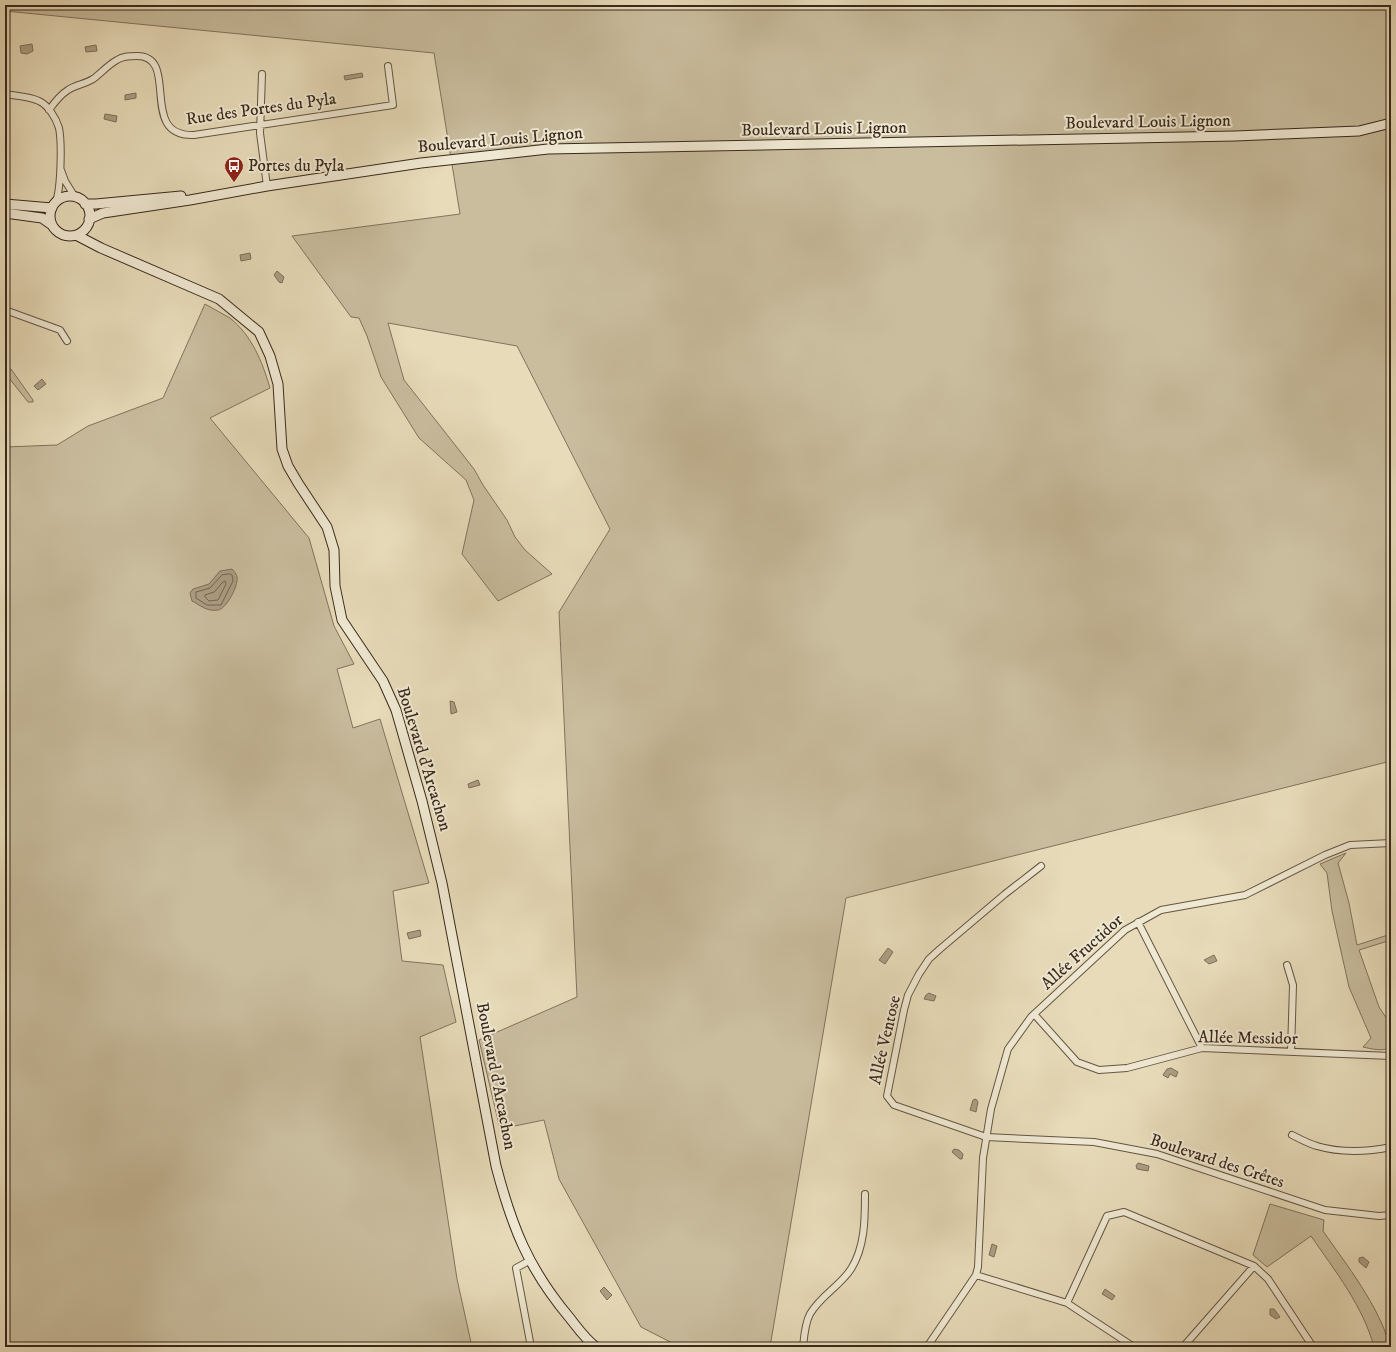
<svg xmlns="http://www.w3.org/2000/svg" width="1396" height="1352" viewBox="0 0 1396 1352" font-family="'IM FELL DW Pica',serif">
<rect width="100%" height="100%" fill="#e7dbb9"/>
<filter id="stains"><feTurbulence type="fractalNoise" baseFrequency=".005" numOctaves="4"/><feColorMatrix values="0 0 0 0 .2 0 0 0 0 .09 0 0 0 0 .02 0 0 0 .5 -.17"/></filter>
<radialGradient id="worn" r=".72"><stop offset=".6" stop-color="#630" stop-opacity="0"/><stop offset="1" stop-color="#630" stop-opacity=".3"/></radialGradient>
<path fill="#c9bd9e" stroke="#81735d" d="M5,5h1386v756l-545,137 -76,449h-90l-39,-20 -82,-148 -15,-59 -44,9 -21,-89 98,-43 -18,-385 51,-83 -93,-183 -129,-23 16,57 70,89 9,16 24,35 8,17 10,13 27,24 -54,27 -36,-47 12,-54 -8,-20 -47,-42 -38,-61 -14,-41 -8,-18 -8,-1 -59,-81 168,-22 -26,-161 -429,-42z
M205,304c8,5 17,9 25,14 22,18 32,43 40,70l-60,30 99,120 25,88 20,38 -17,5 16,59 27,-9 49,164 -36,8 9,70 41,4 13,57 -36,15 37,242 15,68h-467v-900l52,-2 31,-19 75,-28z
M11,369l22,31v2h-5l-23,-29v-3z
M1346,853l-8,10 11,40 8,42 34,-11v6l-32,10 20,57 12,18v22c-8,5 -19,2 -28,0l8,-9 -22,-51 -17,-76 -5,-38 -7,-9z
M1270,1204l54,16 -1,11c23,33 57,76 67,116h-16c-11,-41 -39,-76 -63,-111l-44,31 -14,-12z"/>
<path fill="#ac9e84" stroke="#7e6f5a" d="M32,44l1,7 -6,3 -6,-1 -1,-7z
M96,45l1,6 -11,1 -1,-5z
M362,73l1,4 -18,3 -1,-4z
M136,93v5l-11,2v-5z
M105,114l12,2 -1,6 -12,-3z
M250,253l1,6 -10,2 -1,-6z
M277,271l7,6 -2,6 -3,-1 -5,-7z
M42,379l4,5 -8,6 -4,-4z
M232,569c3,3 6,7 5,11 0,8 -11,29 -19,30 -11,2 -18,-5 -26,-9l-2,-8 3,-4 16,-5 11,-13z
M450,701l4,1 3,10 -6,2z
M478,780l2,5 -11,3 -1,-4z
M420,930l1,6 -12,3 -2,-6z
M888,948l5,4 -8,12 -6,-4z
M1214,955l3,6 -8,3 -5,-4z
M929,993l7,3 -2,5 -10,-2 2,-4z
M1171,1068l7,4 -2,5 -6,-3 -2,4 -5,-3 4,-6z
M976,1099l2,3 -2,10 -6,-2 3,-10z
M954,1149l5,1 4,4 -1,5h-2l-8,-7z
M1138,1163l11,3 -1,5 -11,-2 -1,-3z
M992,1244l5,2 -3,11 -5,-2z
M1363,1257l6,5 -3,6 -7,-6v-4z
M604,1287l8,8 -5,5 -7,-9z
M1105,1289l10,7 -3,4 -10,-6z
M1270,1309h4l6,8 -4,2 -6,-4z"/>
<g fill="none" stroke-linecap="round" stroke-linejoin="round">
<path stroke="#726450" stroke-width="1" d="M230,574l2,1 1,6 -12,24h-14l-11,-7v-6l14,-4 12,-13z
M223,582l2,-1 1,3 -8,16 -9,1 -4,-4v-2l9,-3z"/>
<g stroke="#645643" stroke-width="8">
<path id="street" d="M262,74l-2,59 7,53
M5,94c11,2 24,2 34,7 9,4 17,17 20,27 3,15 2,59 -3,74
M49,110c5,-7 11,-15 19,-20 7,-5 17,-6 25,-11 8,-6 15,-14 24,-19 6,-4 13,-4 20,-4 44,0 0,81 57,79l199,-30 -5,-39
M61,170l4,11 10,16
M5,310l55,20 7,11
M1041,866l-36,28 -65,55 -11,10 -10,15 -11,21 -4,15 -17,86 7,9 92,32 108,5 63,12 168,56 54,6 12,-1
M1138,922l64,126
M1287,965l6,20 -2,67
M1034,1014l43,48 22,8 28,-2 75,-20 189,8
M1292,1135c8,4 17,9 25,11 23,7 51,6 74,1
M529,1261l-13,7 15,79
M976,1275l91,28 67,44
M1067,1303l40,-87 17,-4 130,54 14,13 45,68
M803,1347c1,-10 2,-24 7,-33 10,-18 30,-28 41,-45 14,-22 14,-50 14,-75
M927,1347l49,-72 2,-8 5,-109 8,-49 17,-60 23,-32 94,-87 36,-20 84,-15 80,-40 25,-10 41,-2
M1183,1347l71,-81"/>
</g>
<g stroke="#39291c" stroke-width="11">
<path id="secondary" d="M50 216a20 20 0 1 1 40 0a20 20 0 1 1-40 0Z
M5,204l47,4
M85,204h11l85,-8
M5,213l37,5 10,7
M89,219l14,-6 87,-13 77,-14 154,-23 127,-14 687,-13 124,-5 32,-8
M76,235l25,13 118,51 40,33 11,24 8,28 4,65 6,17 10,17 29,44 7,23 1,36 7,34 41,61 13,29 26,91 20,82 54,283c16,61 32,102 73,151 8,10 16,22 27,30"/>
</g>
<use href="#street" stroke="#efe8d2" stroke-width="6"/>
<use href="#secondary" stroke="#efe8d2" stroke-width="9"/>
</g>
<defs>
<g id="bus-pin" transform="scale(1)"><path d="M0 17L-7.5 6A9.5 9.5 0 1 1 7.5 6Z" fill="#8f2418" stroke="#efe8d2"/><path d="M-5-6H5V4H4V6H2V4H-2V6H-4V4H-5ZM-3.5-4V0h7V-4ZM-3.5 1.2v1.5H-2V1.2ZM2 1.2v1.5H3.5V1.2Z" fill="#fff"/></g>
</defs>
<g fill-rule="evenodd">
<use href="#bus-pin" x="234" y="166"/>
</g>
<g text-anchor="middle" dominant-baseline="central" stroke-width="4" stroke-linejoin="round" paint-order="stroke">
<g font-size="17" fill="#39291c" stroke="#efe8d2">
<text transform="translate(261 109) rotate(-8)">Rue des Portes du Pyla</text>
<text transform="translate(1148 122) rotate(-1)">Boulevard Louis Lignon</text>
<text transform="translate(824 129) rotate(-1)">Boulevard Louis Lignon</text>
<text transform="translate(500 140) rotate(-5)">Boulevard Louis Lignon</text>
<text transform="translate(424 759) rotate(73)">Boulevard d'Arcachon</text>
<text transform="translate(1082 952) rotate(-42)">Allée Fructidor</text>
<text transform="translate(1248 1038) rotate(1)">Allée Messidor</text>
<text transform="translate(885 1040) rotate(-77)">Allée Ventose</text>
<text transform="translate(496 1076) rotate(79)">Boulevard d'Arcachon</text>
<text transform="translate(1217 1161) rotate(18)">Boulevard des Crêtes</text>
</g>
<g font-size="17" fill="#39291c" stroke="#efe8d2" text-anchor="start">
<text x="248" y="166">Portes du Pyla</text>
</g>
</g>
<rect width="1396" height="1352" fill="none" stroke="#e7dbb9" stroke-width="20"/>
<rect x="6" y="6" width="1384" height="1340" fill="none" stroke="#39291c" stroke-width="2"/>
<rect x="10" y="10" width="1376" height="1332" fill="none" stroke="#39291c"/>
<rect width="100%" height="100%" filter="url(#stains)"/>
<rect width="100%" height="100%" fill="url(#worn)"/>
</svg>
